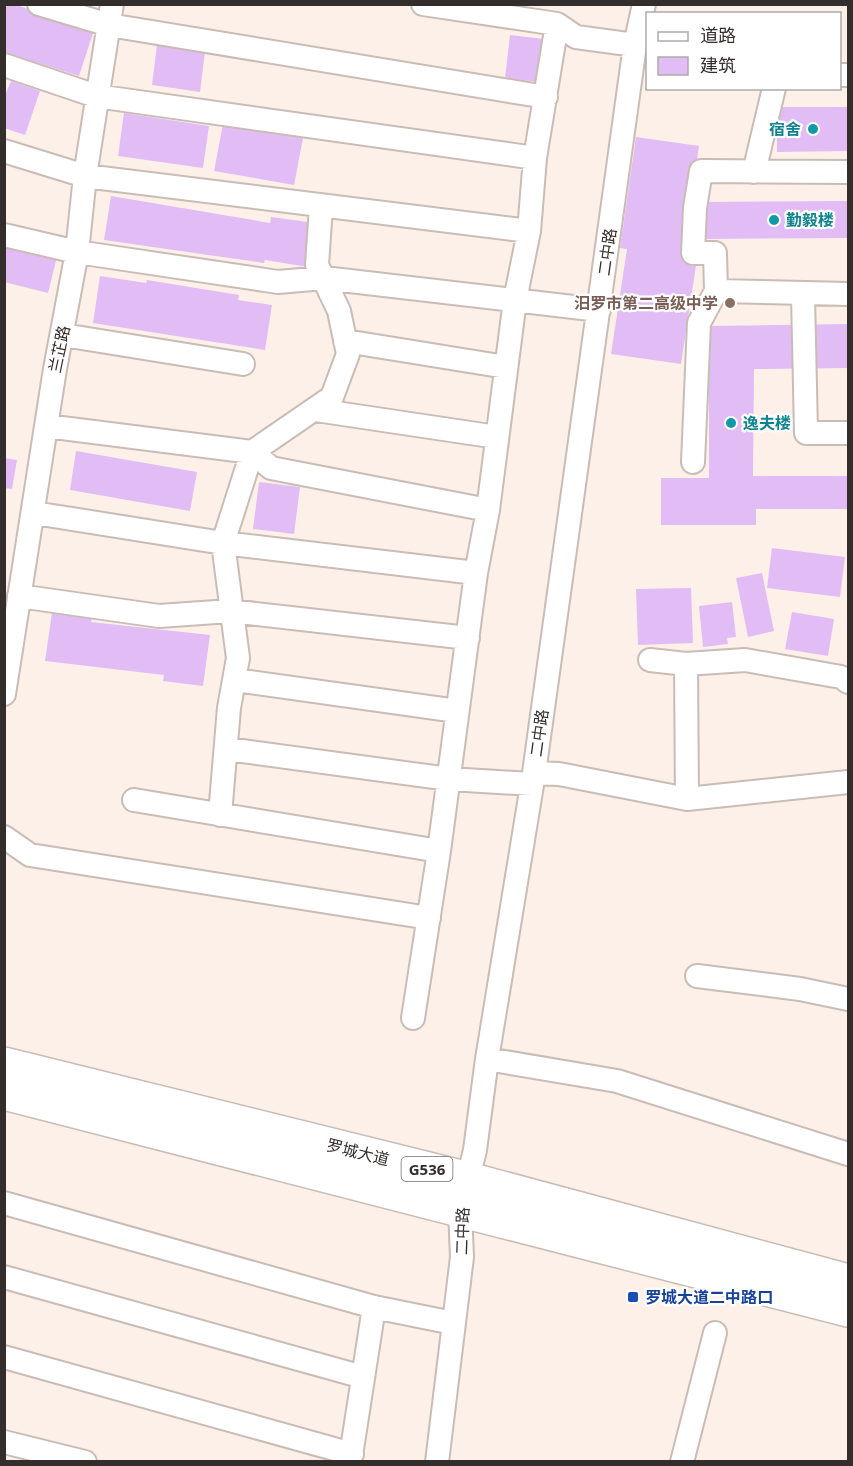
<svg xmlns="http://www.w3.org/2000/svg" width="853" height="1466" viewBox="0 0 853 1466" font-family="'Open Sans','Noto Sans SC',sans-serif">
<rect width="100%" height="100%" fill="#fdf0e9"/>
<path fill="#e2bcf5" d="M4,4h9l81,26 -15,46 -75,-24z
M510,35l34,4 -5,43 -34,-4z
M157,45l48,7 -5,40 -48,-7z
M11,81l29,10 -15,44 -21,-7v-30z
M777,107h71v44l-71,1z
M124,113l85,13 -6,42 -85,-12z
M223,124l80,14 -9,47 -80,-14z
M636,137l63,9 -16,111 14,2 -16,105 -70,-10 16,-105 -7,-1z
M111,196l159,27 1,-6 44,6 -7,44 -43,-7 -1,3 -160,-23z
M848,201v37l-149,1v-37z
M4,244l53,13 -9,36 -44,-11z
M100,276l46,7 1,-3 92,15 -1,5 34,5 -7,45 -172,-27z
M848,324v44l-94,1 -1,107h95v33h-92v16h-95v-47h48v-152z
M76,451l121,21 -7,39 -120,-21z
M4,458l13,2 -5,29 -8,-1z
M259,482l41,5 -6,47 -41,-5z
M772,548l73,9 -5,40 -73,-9z
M762,573l12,58 -26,6 -12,-59z
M691,588l2,55 -55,2 -2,-56z
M732,602l4,35 -9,1 1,6 -25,3 -4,-41z
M792,612l42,7 -6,37 -43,-7z
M52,613l40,5 -1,4 119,13 -7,51 -40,-5 1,-6 -119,-14z"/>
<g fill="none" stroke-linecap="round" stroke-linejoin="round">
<g stroke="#c9bcb6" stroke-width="26">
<path id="minor" d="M39,4l70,21 437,72
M423,4l134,20 19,13 59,8
M4,65l92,31 439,62
M840,75h8
M4,151l81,25 444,55
M754,172l20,-84
M848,172l-147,-1 -6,37 -2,45h22l1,38 132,3
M4,235l73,17 201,30 46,-4 275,32
M803,295l3,138h42
M63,335l180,29
M345,341l161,26
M316,410l181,27
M46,426l206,26 19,16 217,42
M693,462l6,-139 17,-32
M34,513l189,30 253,30
M19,596l140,20 71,-5 238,27
M650,660l36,4 59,-4 96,17 7,5
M686,664l1,135
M235,680l222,31
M4,694l51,-325 22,-117 8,-76 27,-172
M228,749l221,30 83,5
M534,773l25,1 128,25 161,-17
M134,800l305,51
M220,815l9,-107 9,-50 -15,-115 29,-91 80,-55 16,-43 -9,-43 -22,-46 4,-58
M4,837l26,18 399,63
M697,976l103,13 48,10
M413,1018l26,-167 37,-278 12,-63 27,-210 14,-69 6,-73 22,-134
M487,1059l130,22 231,73
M4,1203l370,104 79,16
M4,1277l359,100
M4,1357l348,97
M4,1442l81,20
M350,1462l24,-155
M437,1462l25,-205 -2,-46 15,-61 12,-91 47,-286 101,-728 9,-41
M682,1462l33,-129"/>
</g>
<g stroke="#c9bcb6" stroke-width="36">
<path id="highway" d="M4,1064l465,115 379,102
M4,1093l844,217"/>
</g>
<use href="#minor" stroke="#fff" stroke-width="22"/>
<use href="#highway" stroke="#fff" stroke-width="33"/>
</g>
<g fill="#0f9aa8" stroke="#fff" stroke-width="2">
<circle cx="813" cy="129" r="6"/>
<circle cx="774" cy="220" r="6"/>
<circle cx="731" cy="423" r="6"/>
</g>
<circle fill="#8d6e63" stroke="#fff" stroke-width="2" cx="730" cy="303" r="6"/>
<rect fill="#1a4fb4" stroke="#fff" stroke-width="2" x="627" y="1291" width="12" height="12" rx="3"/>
<g text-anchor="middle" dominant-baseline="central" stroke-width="4.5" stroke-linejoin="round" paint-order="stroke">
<rect fill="#fff" stroke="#706d6b" stroke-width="1.5" x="401.5" y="1157" width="51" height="24" rx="4.5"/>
<g font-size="15" font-weight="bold" fill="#332e2c">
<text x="427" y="1169">G536</text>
</g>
<g font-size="16" font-weight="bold" fill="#0d838f" stroke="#fff" text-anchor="start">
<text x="801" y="129" text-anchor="end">宿舍</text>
<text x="786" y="220">勤毅楼</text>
<text x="743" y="423">逸夫楼</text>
</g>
<g font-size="16" fill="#332e2c" stroke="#fff">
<text transform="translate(607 252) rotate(-82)">二中路</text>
<text transform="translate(59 349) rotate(-78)">兰芷路</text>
<text transform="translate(539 733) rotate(-82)">二中路</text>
<text transform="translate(358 1152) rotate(14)">罗城大道</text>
<text transform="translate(462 1231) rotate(-88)">二中路</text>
</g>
<g font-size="16" font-weight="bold" fill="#785e54" stroke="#fff" text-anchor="end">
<text x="718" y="303">汨罗市第二高级中学</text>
</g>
<g font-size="16" font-weight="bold" fill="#164399" stroke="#fff" text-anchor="start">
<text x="645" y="1297">罗城大道二中路口</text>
</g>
</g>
<rect width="853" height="1466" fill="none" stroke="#332e2c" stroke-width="12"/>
<rect x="646" y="12" width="195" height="78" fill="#ffffff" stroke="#adabab" stroke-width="1.5"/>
<rect x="658" y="32" width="30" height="9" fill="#ffffff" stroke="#adabab" stroke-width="1.5"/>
<text x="700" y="42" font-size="18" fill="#332e2c">道路</text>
<rect x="658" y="57" width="30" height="18" fill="#e2bcf5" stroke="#adabab" stroke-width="1.5"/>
<text x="700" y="72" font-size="18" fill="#332e2c">建筑</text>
</svg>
